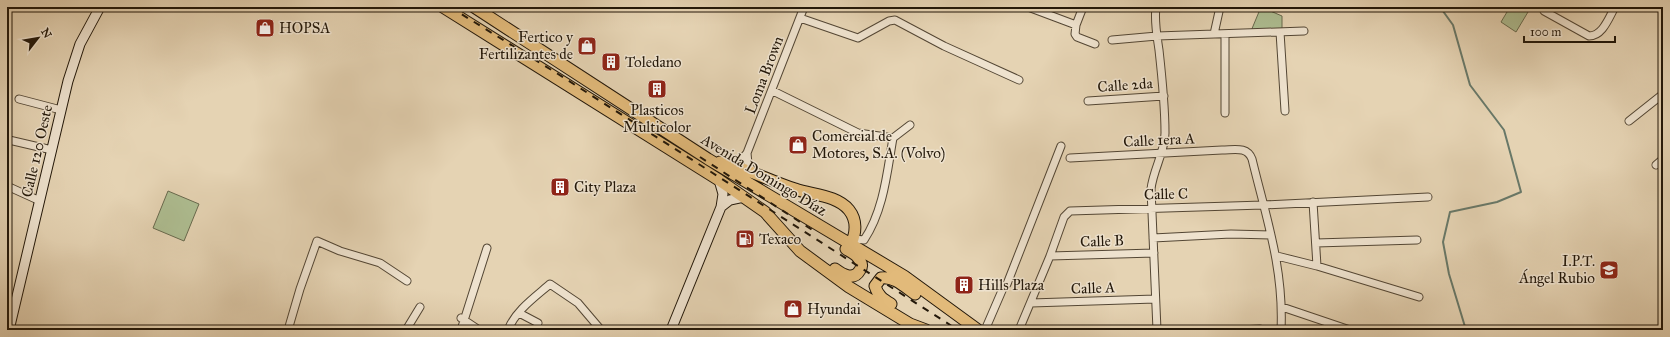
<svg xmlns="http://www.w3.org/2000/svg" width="1670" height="337" viewBox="0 0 1670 337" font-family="'IM FELL Great Primer',serif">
<rect width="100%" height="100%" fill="#e5d3b3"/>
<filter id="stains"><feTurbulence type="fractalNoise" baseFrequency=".005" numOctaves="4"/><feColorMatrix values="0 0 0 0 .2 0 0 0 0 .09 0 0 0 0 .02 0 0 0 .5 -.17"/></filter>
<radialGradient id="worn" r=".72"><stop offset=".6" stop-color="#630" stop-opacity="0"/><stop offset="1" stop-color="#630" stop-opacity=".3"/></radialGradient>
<path fill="#aebe92" stroke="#686a4e" d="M1261,7l21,9v13l-31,2z
M1510,7h21l-15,25 -15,-10z
M168,191l31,13 -15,37 -31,-13z"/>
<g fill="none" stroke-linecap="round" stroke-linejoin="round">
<path stroke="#687868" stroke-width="2" d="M1440,7l13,18 17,60 34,45 17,62 -24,10 -47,10 -7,30 6,32 17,56"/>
<g stroke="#534634" stroke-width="9">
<path id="street" d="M1028,7l48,18
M1083,7l-7,18 -1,9 2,3 18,7
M1156,7c-2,14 1,29 3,43 3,27 6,55 6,83 0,19 -12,37 -14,56l6,141
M1544,11l45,25c14,0 20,-19 26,-29
M800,18l58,20 31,-17 6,-1 49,26 75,34
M1280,32l5,79
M1214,34l6,-27
M1225,34v79
M1112,40l45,-4 147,-5
M773,91l85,42 35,5
M19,99l42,11
M1088,101l76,-5
M1629,121l34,-27
M9,140l43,10
M747,153l1,11 5,8
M1070,158l152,-8c12,0 25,-4 30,9 14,58 32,110 29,171
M730,164l10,-3 7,-8 57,-146
M1656,165l7,-6
M7,186l33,15
M1313,202l4,64
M1153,238l78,-4 40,1
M854,239l10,1c20,-30 23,-68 29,-102l17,-13
M1316,243l101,-3
M1050,256l104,-3
M1277,256l40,10 102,31
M1031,303l124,-4
M1282,307l68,23
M519,313l19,10
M461,318l18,12
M288,330l12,-41 17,-48 23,10 40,12 27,18
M406,330l14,-23
M461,330l26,-82
M508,330c7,-19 27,-33 42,-46l28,19 23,27
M985,330l19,-44 3,-2 54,-138
M1019,330l31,-74 14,-39 6,-6 193,-6 165,-8
M1240,330l20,-1"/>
</g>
<g stroke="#221709" stroke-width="11">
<path id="secondary" d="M721,207l9,-7 14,-3
M9,330l59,-249 12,-37 20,-37
M671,330l50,-123 2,-13 -4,-14"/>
</g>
<g stroke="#221709" stroke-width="13">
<path id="primary" d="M443,7l276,173 46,32 35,39 49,36 61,37 16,6
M474,7l234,152 196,117 74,54
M720,162c26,6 50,19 75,27 17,6 42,6 54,21 8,10 7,23 2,34
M835,269c8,6 19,12 25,1 2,-3 2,-6 0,-9 -2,-6 -9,-9 -14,-12
M891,304c-8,-5 -13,-8 -16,-18l6,-8c13,-2 24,9 34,16"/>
</g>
<use href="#street" stroke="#eee2ce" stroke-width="7"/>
<use href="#secondary" stroke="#eee2ce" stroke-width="9"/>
<use href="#primary" stroke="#e2ba7a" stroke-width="11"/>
<path stroke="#221709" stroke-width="2" stroke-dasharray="7 7" stroke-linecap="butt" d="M450,7l108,67 400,256
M700,157l114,74"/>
</g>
<defs>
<g id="shop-square" transform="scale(1)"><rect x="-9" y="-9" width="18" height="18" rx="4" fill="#8f2418" stroke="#eee2ce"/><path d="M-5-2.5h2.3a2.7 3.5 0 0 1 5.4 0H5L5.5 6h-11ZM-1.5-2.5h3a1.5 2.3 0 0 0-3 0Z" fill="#fff"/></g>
<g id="building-square" transform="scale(1)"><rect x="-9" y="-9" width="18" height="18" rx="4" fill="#8f2418" stroke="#eee2ce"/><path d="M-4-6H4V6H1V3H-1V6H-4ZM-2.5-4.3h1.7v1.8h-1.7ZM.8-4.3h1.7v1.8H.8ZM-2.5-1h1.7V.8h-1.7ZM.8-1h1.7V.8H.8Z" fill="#fff"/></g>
<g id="fuel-square" transform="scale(1)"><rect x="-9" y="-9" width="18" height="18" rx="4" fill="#8f2418" stroke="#eee2ce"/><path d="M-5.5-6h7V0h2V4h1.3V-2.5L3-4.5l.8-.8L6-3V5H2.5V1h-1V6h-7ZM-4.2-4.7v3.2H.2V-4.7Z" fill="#fff"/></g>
<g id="school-square" transform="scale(1)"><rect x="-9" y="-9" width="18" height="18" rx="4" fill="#8f2418" stroke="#eee2ce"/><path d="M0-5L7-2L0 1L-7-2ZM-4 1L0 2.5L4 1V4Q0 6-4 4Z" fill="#fff"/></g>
</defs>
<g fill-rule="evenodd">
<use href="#shop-square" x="265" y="28"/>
<use href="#shop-square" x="587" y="46"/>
<use href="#building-square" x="611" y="62"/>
<use href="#building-square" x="657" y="89"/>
<use href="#shop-square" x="798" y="145"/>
<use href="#building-square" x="560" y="187"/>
<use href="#fuel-square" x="745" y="239"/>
<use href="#school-square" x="1609" y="270"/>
<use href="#building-square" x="964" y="285"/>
<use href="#shop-square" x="793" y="309"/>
</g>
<g text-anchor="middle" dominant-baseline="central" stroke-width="3" stroke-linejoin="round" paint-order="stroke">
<g font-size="15" fill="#221709" stroke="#eee2ce" text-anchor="start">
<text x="279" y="28">HOPSA</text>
<text x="573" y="37" text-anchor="end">Fertico y<tspan x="573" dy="17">Fertilizantes de</tspan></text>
<text x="625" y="62">Toledano</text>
<text x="657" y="110" text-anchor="middle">Plasticos<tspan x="657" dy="17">Multicolor</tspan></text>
<text x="812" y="136">Comercial de<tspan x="812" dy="17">Motores, S.A. (Volvo)</tspan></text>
<text x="574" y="187">City Plaza</text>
<text x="759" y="239">Texaco</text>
<text x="1595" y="261" text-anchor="end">I.P.T.<tspan x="1595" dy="17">Ángel Rubio</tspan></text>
<text x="978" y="285">Hills Plaza</text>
<text x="807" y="309">Hyundai</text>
</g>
<g font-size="15" fill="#221709" stroke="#eee2ce">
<text transform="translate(764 75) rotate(-69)">Loma Brown</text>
<text transform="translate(1125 85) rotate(-4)">Calle 2da</text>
<text transform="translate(1159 140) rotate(-3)">Calle 1era A</text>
<text transform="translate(37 151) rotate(-77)">Calle 120 Oeste</text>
<text transform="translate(764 175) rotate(31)">Avenida Domingo Díaz</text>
<text transform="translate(1166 194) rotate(-1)">Calle C</text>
<text transform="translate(1102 241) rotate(-2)">Calle B</text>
<text transform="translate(1093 288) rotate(-2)">Calle A</text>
</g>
</g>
<rect width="1670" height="337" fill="none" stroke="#e5d3b3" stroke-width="24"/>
<rect x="8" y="8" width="1654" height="321" fill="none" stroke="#221709" stroke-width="2"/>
<rect x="12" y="12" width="1646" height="313" fill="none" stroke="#221709"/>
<g transform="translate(38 38) rotate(59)" stroke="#eee2ce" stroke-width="3" paint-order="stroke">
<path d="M0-3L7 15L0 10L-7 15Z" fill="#221709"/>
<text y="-6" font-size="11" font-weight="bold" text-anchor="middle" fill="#221709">N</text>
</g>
<path d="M1524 36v6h91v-6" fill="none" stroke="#221709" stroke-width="2"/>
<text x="1530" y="36" font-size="12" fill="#221709" stroke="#eee2ce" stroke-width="3" paint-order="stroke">100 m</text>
<rect width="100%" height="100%" filter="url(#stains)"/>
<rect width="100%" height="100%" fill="url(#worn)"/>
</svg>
